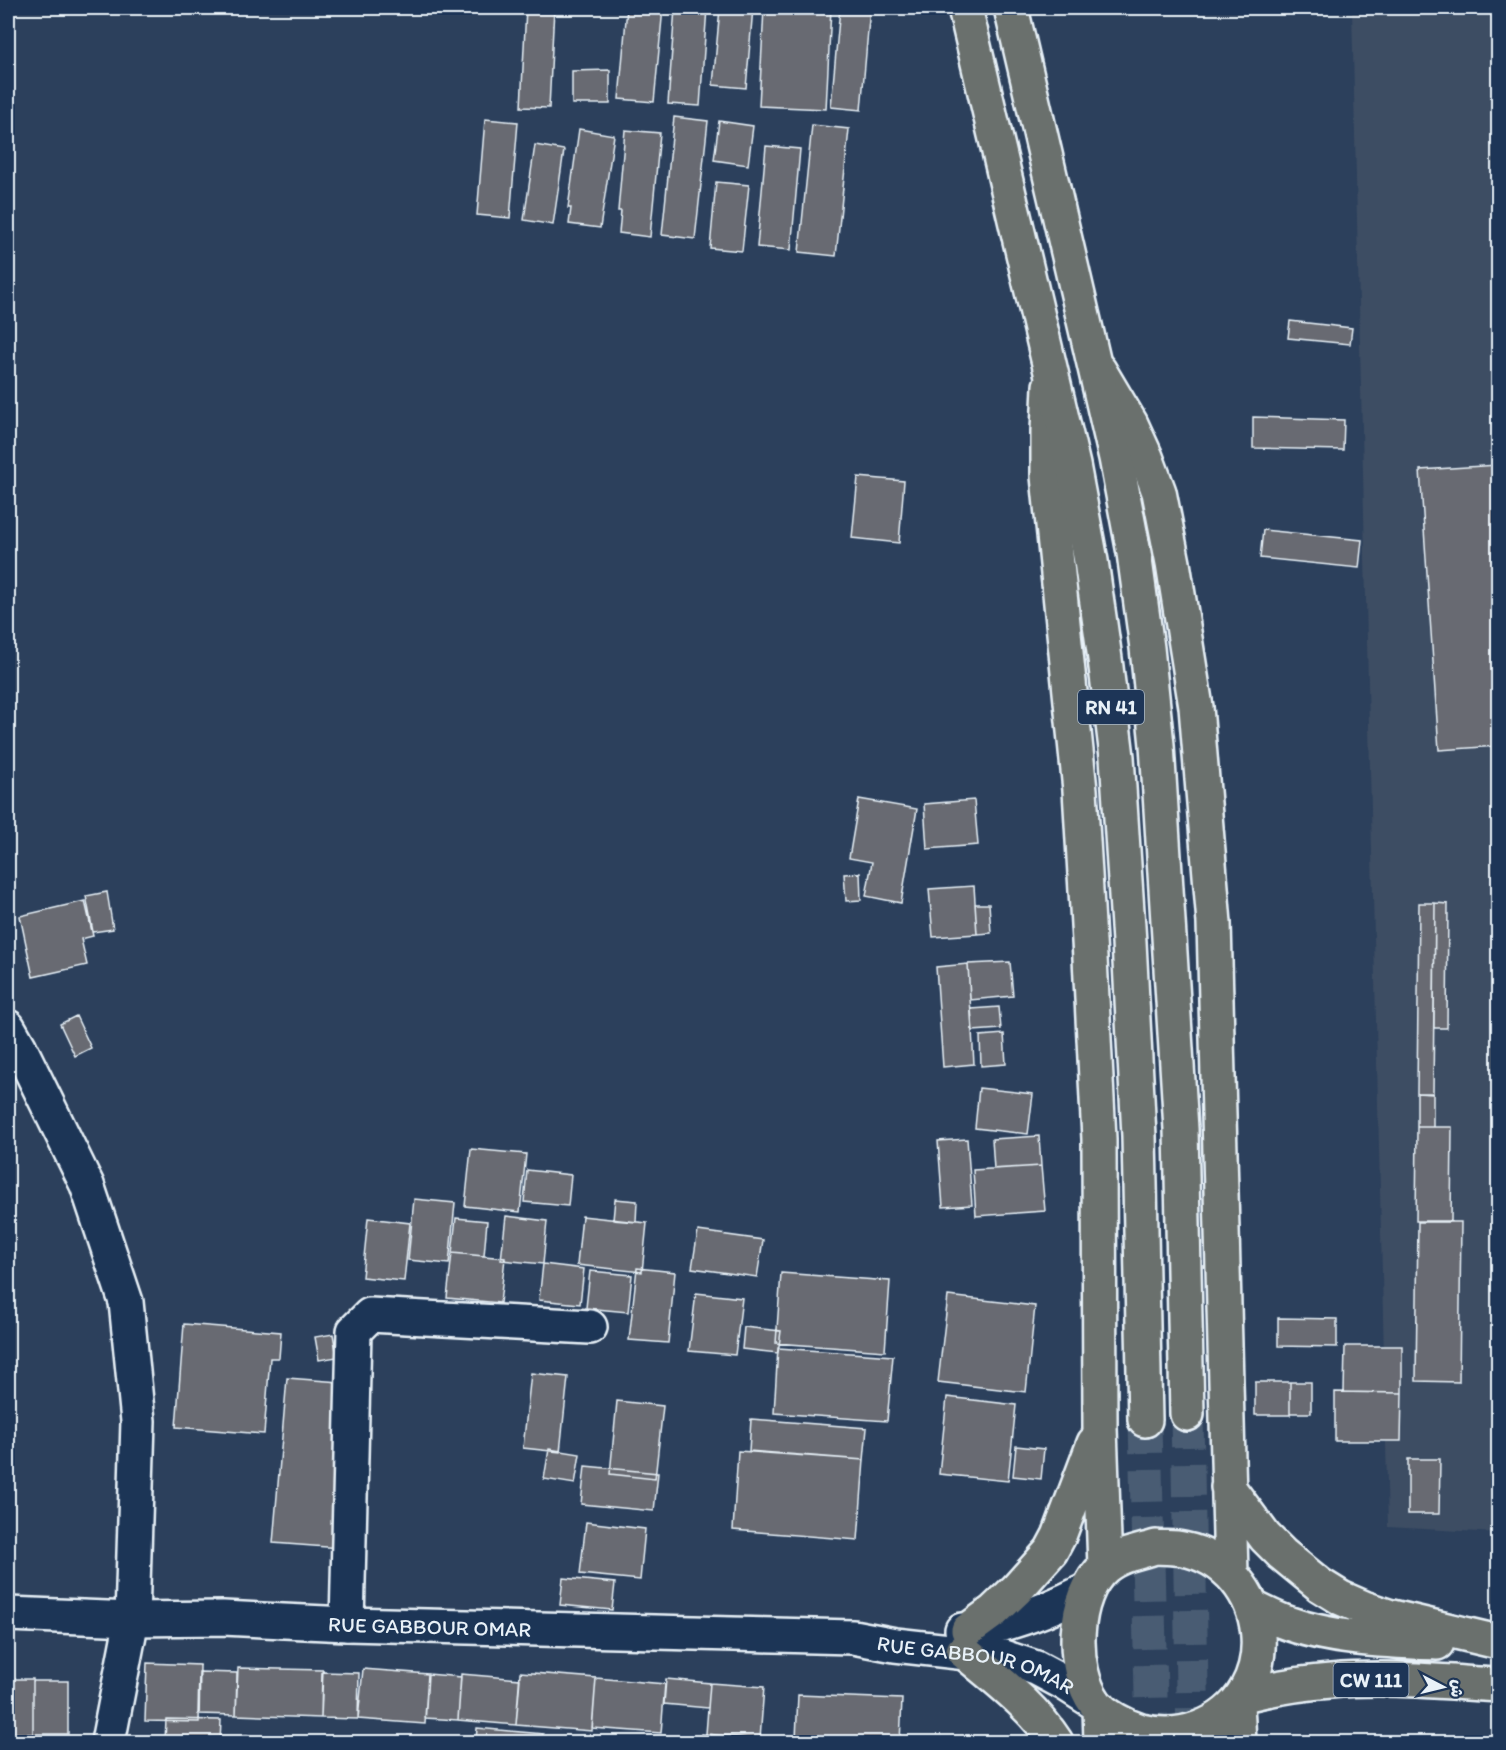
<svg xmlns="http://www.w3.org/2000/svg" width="1506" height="1750" viewBox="0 0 1506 1750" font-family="Itim,'Playpen Sans Arabic',sans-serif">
<rect width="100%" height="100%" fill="#2c405c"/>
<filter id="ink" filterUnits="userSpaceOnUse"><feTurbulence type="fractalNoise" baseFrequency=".0167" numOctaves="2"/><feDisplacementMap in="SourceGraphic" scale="12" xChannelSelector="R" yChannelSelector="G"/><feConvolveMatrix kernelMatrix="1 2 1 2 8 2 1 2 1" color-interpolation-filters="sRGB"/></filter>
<g filter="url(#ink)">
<path fill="#3e4d63" d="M1352,8h146v1525l-110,-6z"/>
<path fill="#686b72" stroke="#e8f1f8" stroke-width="1.5" d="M526,8h28l-5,100 -28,-1z
M627,8h36l-9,94 -35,-3z
M675,8h32l-7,98 -32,-2z
M720,8h33l-7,80 -33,-3z
M764,8h67l-5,101 -67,-3z
M840,8h30l-9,102 -30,-3z
M610,70v34h-38v-33z
M674,117l34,4 -13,118 -33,-4z
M485,119l33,3 -8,96 -33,-3z
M719,121l34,5 -5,39 -34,-5z
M812,125l37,4 -13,127 -37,-4z
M579,129l35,6 -14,93 -31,-4 2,-16h-3z
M625,130l35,3 -10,104 -31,-4 2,-22h-3z
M535,145l29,5 -11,75 -29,-5z
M766,146l34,3 -9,101 -34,-3z
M716,182l33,3 -7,66 -32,-3z
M1290,321l62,7 -2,16 -62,-6z
M1253,417l91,3 -1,30 -90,-2z
M1498,465v281l-59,4 -19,-280z
M858,477l46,4 -5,62 -47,-5z
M1263,530l99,10 -3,28 -99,-10z
M859,799l58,10 -16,94 -35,-7 6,-34 -23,-4z
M974,800l4,45 -51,4 -3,-45z
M860,873l1,27 -15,1 -2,-27z
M974,886l3,48 -44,3 -4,-48z
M107,892l6,37 -20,3 -7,-36z
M85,901l8,35 -12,3 6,26 -54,12 -13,-61z
M1419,903h16l-2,190h-16z
M1435,903l13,1 -1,124h-13z
M975,904h14l2,29 -14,1z
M1010,962l3,34 -43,4 -2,-36z
M968,964l6,100 -31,3 -7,-100z
M999,1007l2,22 -28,2 -2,-22z
M76,1016l15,32 -16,8 -15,-32z
M1004,1034l2,30 -25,2 -1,-30z
M979,1088l54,6 -5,40 -53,-6z
M1417,1093l16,1v33h-16z
M1417,1127h35l-1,94h-35z
M1039,1136l2,30 -47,3 -2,-30z
M967,1139l5,66 -29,2 -5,-66z
M471,1149l55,5 -6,58 -55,-6z
M1041,1166l4,45 -69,5 -3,-46z
M527,1170l44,5 -3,31 -44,-4z
M414,1199l41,4 -6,61 -41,-4z
M615,1199l22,2 -1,21 -23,-2z
M506,1216l41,5 -4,43 -42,-4z
M582,1216l65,7 -5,49 -65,-7z
M368,1218l42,5 -6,58 -42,-4z
M456,1218l31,3 -3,35 -32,-3z
M1418,1222h43l-2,160 -43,-1z
M698,1231l65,9 -6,37 -65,-9z
M452,1253l53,5 -5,45 -53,-5z
M543,1264l41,5 -4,35 -41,-4z
M637,1268l38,4 -7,71 -39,-3z
M590,1271l42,4 -4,37 -42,-4z
M781,1273l109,8 -5,70 -109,-8z
M696,1293l46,5 -7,57 -46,-4z
M948,1296l87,10 -9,86 -88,-10z
M1278,1318l59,1v28l-59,-1z
M184,1324l97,8 -2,26h-9l-6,76 -88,-7z
M744,1327l37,4 -3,22 -36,-4z
M333,1334l4,23 -18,3 -4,-23z
M1345,1346h57v47l-58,-1z
M778,1348l115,8 -6,65 -113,-8z
M531,1373l37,4 -8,75 -37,-4z
M287,1378l66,5 -13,165 -67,-5z
M1255,1382h35v33h-35z
M1290,1382h21v31h-21z
M1335,1392l67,1 -1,48h-66z
M947,1397l69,8 -8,76 -69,-7z
M617,1401l46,5 -8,73 -45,-5z
M751,1419l116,9 -3,32 -115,-9z
M1016,1446l28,3 -3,30 -28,-3z
M549,1449l31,5 -5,30 -31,-5z
M738,1451l126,9 -6,80 -125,-10z
M1408,1459h32l-1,55h-31z
M585,1466l73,7 -4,38 -73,-7z
M586,1522l59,7 -5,51 -60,-6z
M563,1578l52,5 -3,27 -52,-5z
M147,1663l53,2 -1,57 -54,-1z
M238,1668l85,2 -2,48 -85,-3z
M363,1669l65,5 -3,50 -67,-5z
M199,1672l38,1 -1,42 -38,-1z
M322,1672l37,1 -1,46 -37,-1z
M520,1672l76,6 -4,53 -76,-6z
M428,1674l33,3 -3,43 -33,-2z
M461,1674l59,5 -4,46 -58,-5z
M596,1678l69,6 -4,49 -69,-5z
M8,1679h25v55l-25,-1z
M666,1679l44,4 -2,25 -44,-4z
M33,1681h35v53h-35z
M710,1683l54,4 -4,52 -54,-5z
M798,1695l104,4 -2,43 -104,-3z
M166,1719l55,1 -1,22h-55z
M477,1728l66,6 -1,8h-66z
M701,1734l59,5 -1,3h-59z
M244,1735l22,2 -1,5h-22z
M272,1736l17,2v4h-18z"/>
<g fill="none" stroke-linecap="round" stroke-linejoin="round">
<path stroke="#485b73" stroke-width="33" stroke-dasharray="33 16" stroke-linecap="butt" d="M1187,1414l6,328
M1145,1420l7,322"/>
<g stroke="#e8f1f8" stroke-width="38">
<path id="street" d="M8,1027l12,21 67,137 39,117 12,119 -6,198 -24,123
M347,1624l7,-293 16,-16 220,12"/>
</g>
<g stroke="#e8f1f8" stroke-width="38">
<g id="secondary">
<path id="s1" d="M8,1614l124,5 91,-1 124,6 506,13 42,8 108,12 33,11 30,16 28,18"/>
<path d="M962,1630c42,-1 88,-21 125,-40"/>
</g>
</g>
<g stroke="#e8f1f8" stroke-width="38">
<path id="primary" d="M1099,370l32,54 15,33 13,35 14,71 23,144 18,216 17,651
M1050,386l-2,45v45l32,314 10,168 9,181 1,289 5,139
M1228,1487l37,50 17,17 38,31 21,13 23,10 24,8 110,26
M1156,1547c8,1 18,0 27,2 90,18 104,147 16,179 -19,7 -38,8 -58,3 -15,-5 -36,-15 -46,-28 -25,-34 -23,-108 10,-136 14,-12 34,-15 51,-20z
M1252,1607c10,5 20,10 30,14 46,18 105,20 155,22
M968,1630l26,-19 23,-22 34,-38 8,-15 35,-93
M963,1651c33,28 70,55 93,91
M1244,1695c29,-7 58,-12 87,-14 55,-5 112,1 167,4
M1237,1704l2,38
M1100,1708l1,34"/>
</g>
<g stroke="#e8f1f8" stroke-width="38">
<path id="highway" d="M965,8l108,457 18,96 14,98 12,98 12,185 10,194 6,284
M1011,8l105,450 18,95 13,95 10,97 24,384 6,285"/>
</g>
<use href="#street" stroke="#1d3557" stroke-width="33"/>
<use href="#secondary" stroke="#1d3557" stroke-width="33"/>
<use href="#primary" stroke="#6a706d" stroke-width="33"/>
<use href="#highway" stroke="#6a706d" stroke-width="33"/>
</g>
</g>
<g text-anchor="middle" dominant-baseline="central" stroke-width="5" stroke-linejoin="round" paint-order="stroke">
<g fill="#1d3557" stroke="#abb9c8" stroke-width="1.5">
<rect x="1078" y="690" width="66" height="34" rx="4.5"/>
<rect x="1333.5" y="1663" width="75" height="34" rx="4.5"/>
</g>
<g font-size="20" font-weight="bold" fill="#e8f1f8">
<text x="1111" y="707">RN 41</text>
<text x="1371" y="1680">CW 111</text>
</g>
<g font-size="21" fill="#e8f1f8" stroke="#1d3557">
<text stroke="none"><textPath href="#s1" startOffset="422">RUE GABBOUR OMAR</textPath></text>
<text stroke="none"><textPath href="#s1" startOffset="972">RUE GABBOUR OMAR</textPath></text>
</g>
</g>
<rect width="1506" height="1750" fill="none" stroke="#1d3557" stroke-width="30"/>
<rect x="15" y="15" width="1476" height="1720" fill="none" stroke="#e8f1f8" stroke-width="2" filter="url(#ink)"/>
<g transform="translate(1443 1687) rotate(97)" stroke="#1d3557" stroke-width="4.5" paint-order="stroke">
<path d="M0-4.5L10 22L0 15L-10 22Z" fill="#e8f1f8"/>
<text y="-9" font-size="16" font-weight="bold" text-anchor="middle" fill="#e8f1f8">ش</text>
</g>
</svg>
